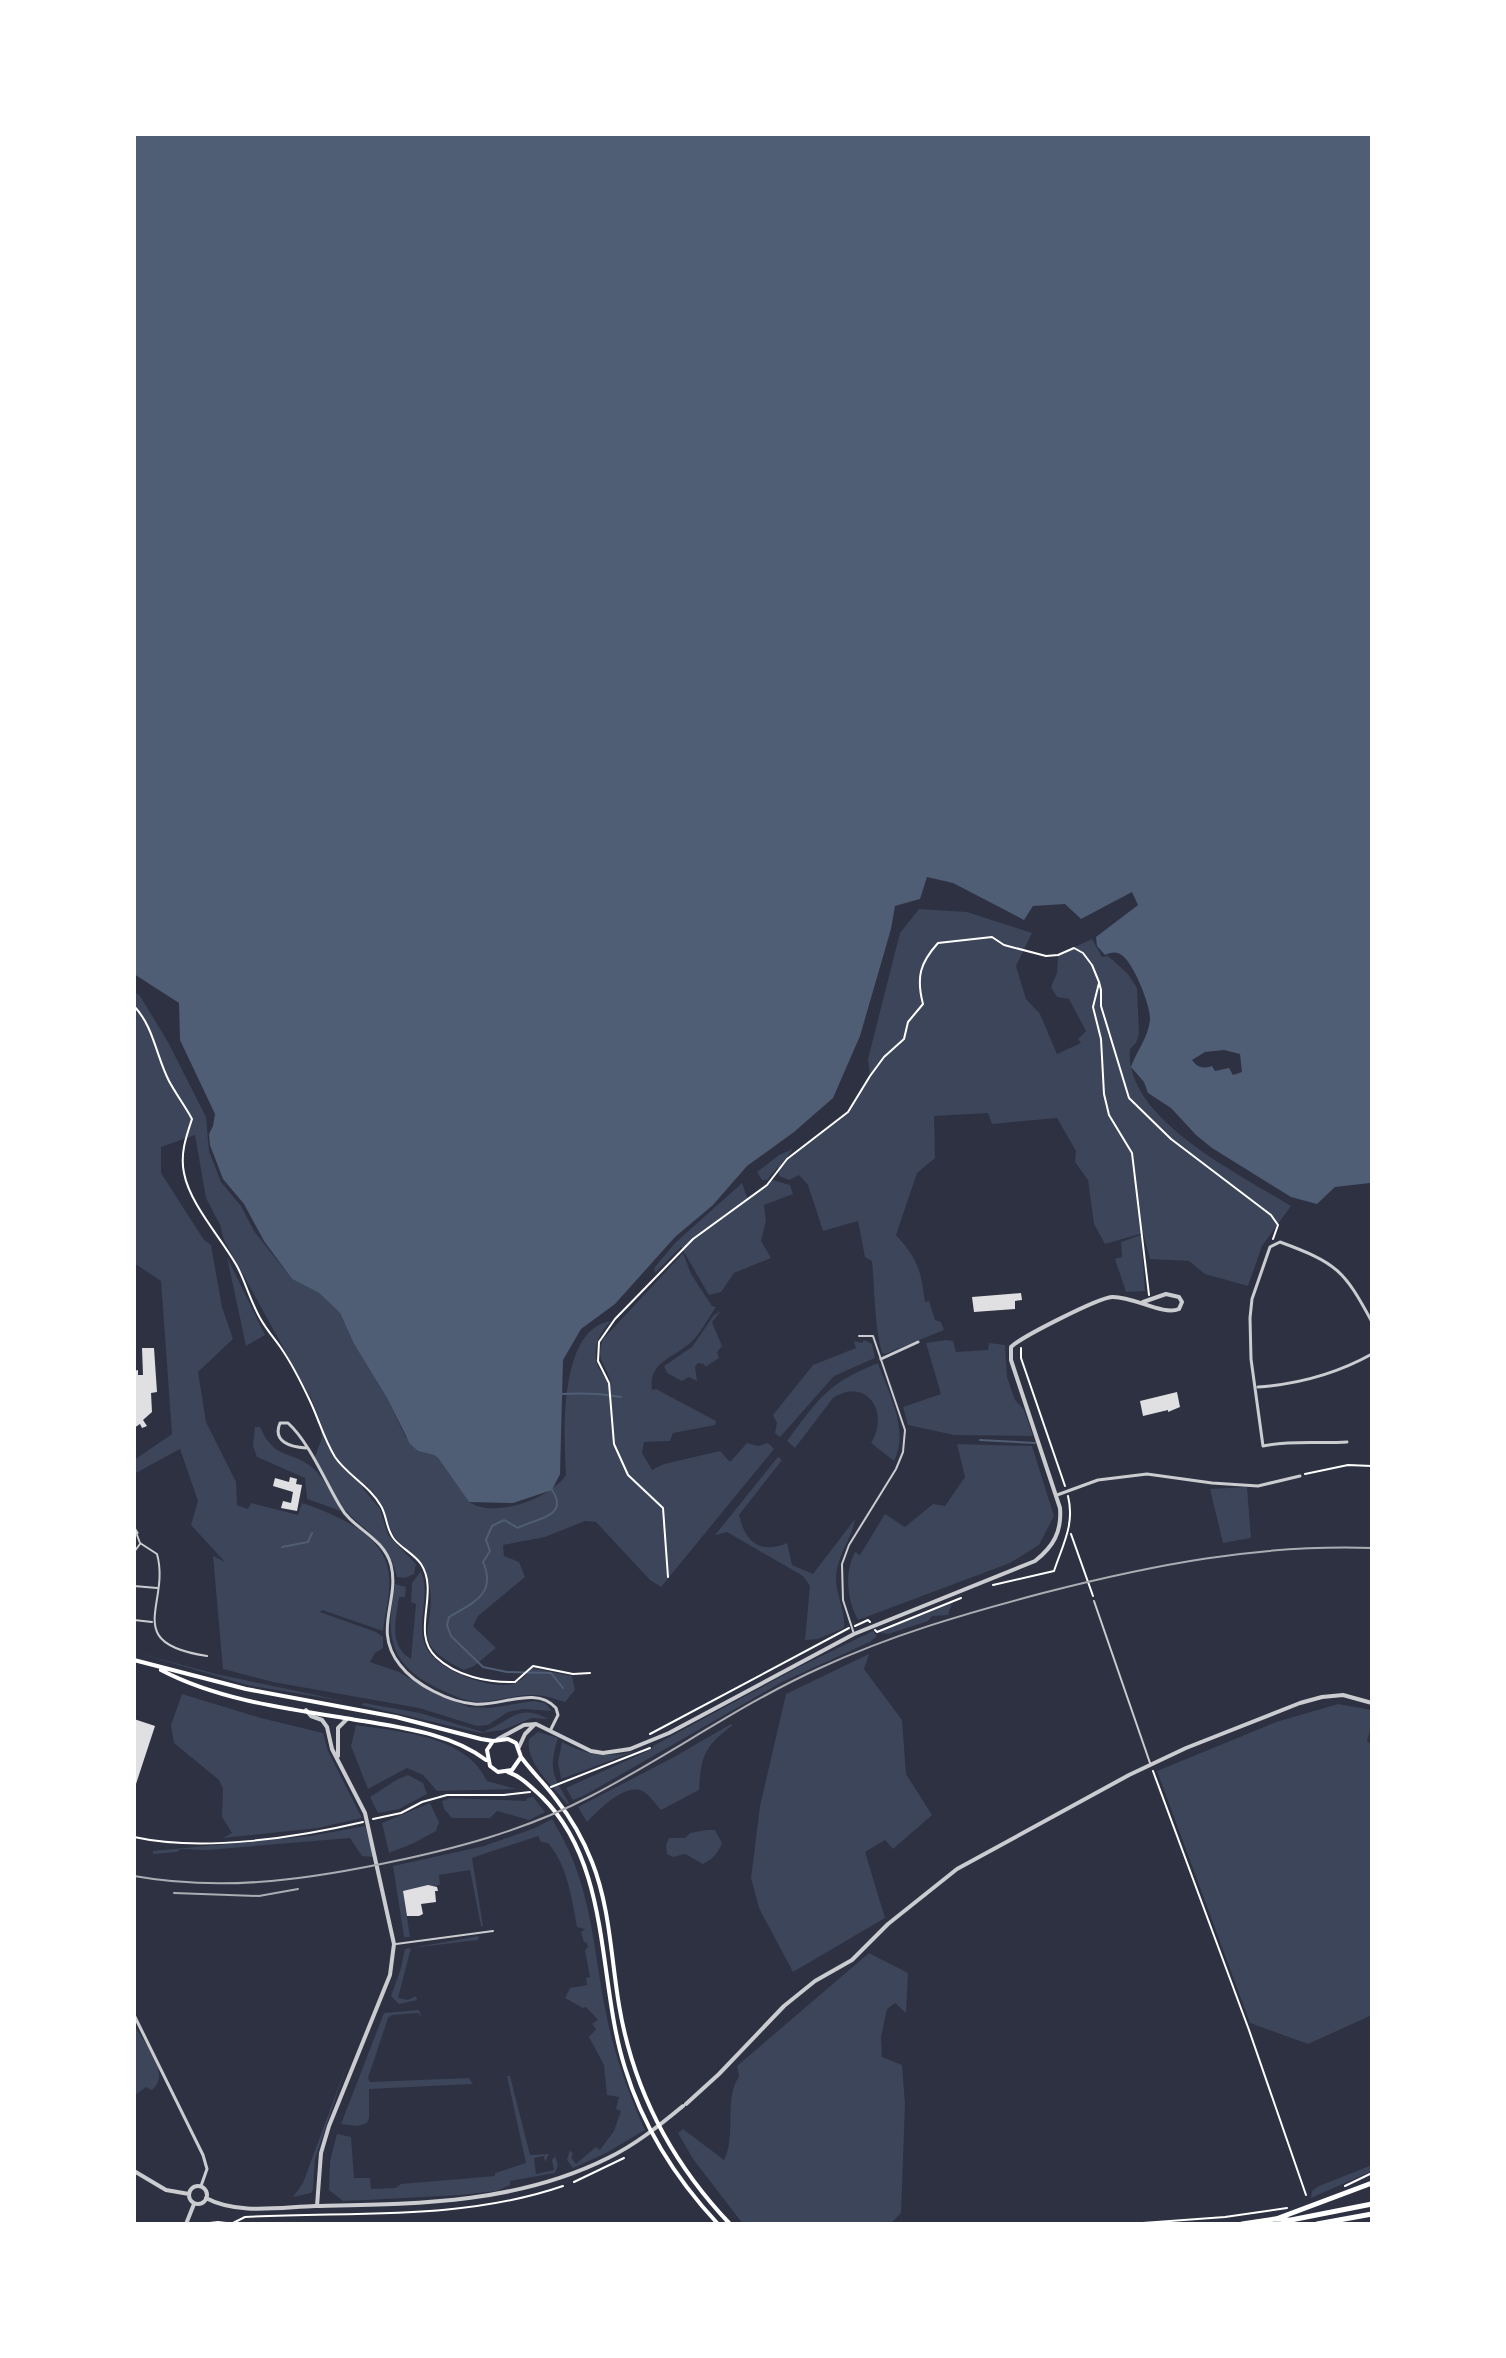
<svg xmlns="http://www.w3.org/2000/svg" width="1506" height="2358" viewBox="0 0 1506 2358" font-family="'Fira Sans',sans-serif">
<rect width="100%" height="100%" fill="#2d3142"/>
<path fill="#3c4559" d="M919,909l48,3 65,21 -16,33 10,33 14,15 17,40 24,-11 -3,-4 8,-8 -17,-32 -12,-2 -6,-10 6,-14 1,-18 34,-16 10,18 6,-1 20,18 9,14 2,46 -3,9 -6,6c-6,70 110,125 161,157l-29,40 -14,40 -43,-12 -16,-13 -39,-2 -7,-26 -38,11 -11,-20 -6,-44 -13,-18 1,-11 -19,-33 -65,6 -4,-11 -54,3 1,42 -18,15 -21,62c22,24 25,36 29,67l4,-1 6,19 6,2 3,8 -59,24 -3,-1c-8,-30 -7,-61 -10,-92l-7,-4 -7,-36 -35,10 -15,-46 -9,-10 -10,5 -10,-4 -1,-9 -11,13h-5l-5,-8 22,-17 14,-6 -13,17 68,-54 22,-36 -2,-17 32,-126z
M134,991l6,5 28,46 38,75 3,34 12,31 20,24 13,25 38,48 27,14 21,20 14,31 33,54 18,38 13,15 16,4 4,3 31,44c25,17 81,-3 97,-27 -2,-40 -8,-146 45,-154 -19,19 -22,44 0,62 -5,-20 -16,-21 -8,-44l80,-86 8,21 21,32 4,1c-8,11 -16,28 -27,37 -17,14 -41,19 -37,46l4,-1 60,32 -1,4 -42,8 -3,8 -26,1 -2,11 10,17 12,-6 56,-13 10,11 17,-19 11,3 10,-3 6,6 -113,138 -11,-7 -54,-58 -11,-1 -40,16 -42,8 1,11 15,6 6,15 -47,39 -5,10 23,22 -22,18 -10,4c-61,-30 -25,-40 -35,-87 -6,-27 -25,-29 -36,-49 -10,-19 -9,-32 -27,-49l-4,2 18,22 8,26 28,29 -2,10 -9,4 -8,-1c-6,-31 -29,-44 -49,-64 -13,-13 -24,-37 -34,-54l8,-21 -3,-18 -8,-22 -87,-158 -4,-15 -14,-27 -11,-63 -34,12v26l43,67 7,5 11,62 11,32 -35,33 8,50 30,60 1,23 11,4 3,-6 47,12 4,-12c32,11 83,30 87,72 2,18 -4,38 -6,56l-61,-21 -2,2 56,20 7,5v11l-8,5 -5,9 29,10 39,23 31,12 21,1 43,-7 12,2 7,8 -29,-2 -15,3 -20,13 -11,1 -58,-18 -146,-26 -50,-13 -10,-113 12,6 -34,-37 7,-24 -18,-52 -46,25v-14l38,-26 -11,-153 -27,-18z
M773,1180l17,5 3,9 -29,11 2,16 -5,20 10,17 -37,15 -13,19 -12,3 -28,-48 -26,26 -1,-5 21,-25 67,-60 6,17z
M1141,1235l4,56 -19,1 -11,-33 7,-2 -1,-15z
M227,1257l38,78 -19,11z
M721,1311l-9,11 10,24 -5,6 2,6 -14,9 -1,-3 -6,-1 -3,4 2,14 -8,-4 -7,4 -15,-8 -3,-7 28,-19 22,-32z
M864,1340l8,4 3,14 -41,18 -54,61 -5,-4 2,-10 -4,-8 40,-50 43,-17 -2,-7 8,2z
M946,1340l7,1 3,11 32,-2 1,-7 16,2 2,32 8,23 9,10 9,26 -79,-1 -46,-10 -5,-18 38,-13 -15,-51z
M878,1363c10,29 32,68 16,98l-23,-18c19,-31 -4,-66 -38,-45l-38,50 -8,-7c32,-42 39,-57 91,-78z
M255,1427h5c15,34 30,22 53,41 12,11 20,29 28,43l-34,-12 -2,-21 -48,-21 -4,-11z
M957,1444l75,2 22,70 -15,29 -29,18 -152,57c-11,-20 -14,-47 -3,-68l5,3 25,-41 20,13 28,-23 12,2 20,-29z
M778,1457l4,3 -43,55c6,26 20,40 48,28l5,22 21,9 42,-55c-3,20 -17,34 -19,57 -1,17 10,35 8,52l-26,11 -13,1 5,-54 -7,-10 -76,-44 -12,3z
M1247,1487l4,51 -28,5 -13,-54z
M421,1571c10,25 -5,51 4,74 9,24 64,45 88,39 7,-2 14,-9 18,-16l41,8 3,14 -10,12c-10,-3 -20,-7 -31,-7 -19,-1 -37,7 -56,7 -14,-1 -28,-8 -41,-14 -50,-25 -51,-53 -42,-104l11,3 -1,10h-6c-3,23 -11,48 12,62l5,-55 -5,-2 1,-19z
M952,1603l-4,12 -16,1 -4,5 -40,13 -9,-2z
M873,1631l4,5 -7,6 -88,40 -195,112 -14,6 -7,-12 86,-39 1,-3 144,-78z
M134,1652l82,22 133,28 -102,-17z
M869,1654l-5,15 38,51 4,54 26,41 -39,34 -8,-9 -20,12 20,66 -92,54 -34,-64 -8,-30 9,-72 26,-112z
M182,1694l79,24 62,15 5,18 34,67 -44,10 -95,10 9,-5 -10,-16 1,-28 -4,-9 -45,-37 -3,-18z
M364,1703l56,10 63,19c26,-9 34,-30 65,-13l-16,-1 -29,12 -23,3 -119,-28z
M1338,1704l34,6v14l-5,17 5,4v270l-64,29 -58,-21 -93,-252 119,-49z
M731,1724l1,2c-28,20 -31,31 -33,64l-38,20c-5,-5 -12,-16 -19,-19 -18,-8 -44,20 -55,31l-9,-15 96,-50z
M356,1725c44,7 110,10 131,56l29,8 -79,2 -14,-16 -16,-7 -39,21 -17,-43z
M538,1732l20,6c-10,33 -5,37 11,65l-2,1c-14,-18 -42,-41 -38,-65z
M562,1742c26,14 45,16 74,9l-75,28 -3,-17z
M408,1775l15,8 4,11 -28,15 -21,4 -8,-16 28,-18z
M533,1797l12,15 -16,8 -32,-9 -7,7h-38l-8,-9 -2,-8 8,-3 76,3 1,-3z
M430,1803l9,19 -3,9 -22,12 -25,10 -7,-30z
M552,1819c40,64 40,123 54,194 8,41 22,79 39,117l-39,23 -33,15 -6,-8 3,-10 3,4 -2,3 5,7 20,-17 4,3 14,-19 7,-20 -5,-2 3,-12 -12,-2 -3,-30 -15,-28 7,-8 -4,-5 6,-4 -12,-13 -3,1 -18,-10 5,-10 17,-3 -1,-7 4,-1 -5,-27 3,-3 -1,-4 -3,-1 -3,-10 4,-3 -8,-2c-5,-29 -10,-62 -29,-84l-7,-1 -3,-6 -66,22 11,68h-2l-11,-56 -31,5 1,10c-12,3 -27,4 -37,6l7,46h-6l-11,-71 91,-20 51,-18z
M365,1826l9,31 -12,-1 -12,-18 -143,12 -26,-1 -4,3 -24,2v-3l157,-15z
M707,1830h8l7,13c-3,9 -10,17 -19,21l-18,-10 -12,3 -6,-3 -1,-9 3,-7h16l5,-5z
M479,1936l-1,4 -67,8 -13,50 10,2 8,-4 1,4 -18,4 -8,-8 10,-28 4,-19z
M869,1953l39,20 -2,40 -11,-10 -8,6 -6,28 1,20 20,8 3,39 -4,109 -11,11h-147l-50,-65 -15,-26 5,-4 41,31c13,-25 -1,-58 15,-84l-2,-10z
M419,2010l2,7 -3,-4 -26,2 -4,3 -20,60 2,4 99,-4 4,6 -104,5v29l-2,5 -9,3 -17,-2 43,-111z
M134,2025c10,17 38,49 18,65l-6,-3 -12,9z
M347,2064l-32,95 -2,30 -2,4 -18,4 10,-14z
M507,2076h3l20,79 19,-1 -4,8 -1,-6 -10,2 2,16 18,-4 -2,-10 3,-4 3,9 -3,8 -45,8v4l-14,6 -36,4 -93,5 -24,1 -14,-11 1,-29 7,-27 14,3 3,41h16l1,11 24,-1 6,-4 94,-8v-3l31,-10z
M1372,2165v6l-61,27 1,-7 7,-5z"/>
<path fill="#4f5d75" fill-rule="evenodd" d="M134,134h1238v1043l-2,6 -35,4 -18,17 -26,-7 -79,-49 -16,-13 -25,-27 -23,-15 -4,-11 -13,-15c6,-17 17,-29 19,-47 1,-14 -16,-55 -27,-64 -6,-5 -12,-4 -18,-1l-8,-9 -1,-9 42,-32 -6,-13 -51,27 -16,-15 -32,2 -9,14 -71,-37 -26,-6 -7,22 -25,7 -4,23 -31,107 -27,62 -39,34 -47,34 -34,39 -38,32 -60,67 -34,25 -18,31 -3,114 -8,16 -39,13 -44,-1 -31,-44 -4,-3 -16,-4 -8,-7 -23,-46 -33,-54 -14,-31 -21,-20 -27,-14 -28,-38 -20,-37 -21,-25 -13,-34 -1,-11 4,-8 2,-12 -35,-74 -1,-37 -45,-29zM1224,1050l16,4 2,18 -9,3 -4,-7 -14,3 -3,-5c-9,3 -14,2 -20,-6l13,-8z"/>
<g fill="none" stroke-linecap="round" stroke-linejoin="round">
<path stroke="#4f5d75" stroke-width="2" d="M561,1394c19,-1 42,0 60,3
M980,1440l55,3
M552,1490c19,28 -20,29 -34,38l-14,-8 -12,6 -6,14 4,11 -7,11c14,32 -10,41 -34,55l-2,8 4,11 32,31 24,5 44,1 12,15
M282,1547l26,-5 4,-9"/>
</g>
<path fill="#e0e0e3" d="M1021,1293l1,7 -7,1v8l-41,3 -2,-15z
M142,1348h12l3,44 -6,1 1,19 -9,8 4,6 -5,2 -2,-4 -6,4 2,-19 -2,-38 4,-1v5h5z
M1177,1392l3,15 -12,5v-2l-25,6 -3,-15z
M290,1477l7,2 -1,5 6,1 -5,26 -16,-3 2,-7 8,2 2,-11 -20,-6 2,-8 14,4z
M134,1719l21,7 -20,61h-1z
M428,1885l9,2 1,4h-3l1,11 -15,2 2,10 -4,2h-12l-4,-25z"/>
<g fill="none" stroke-linecap="round" stroke-linejoin="round">
<path stroke="#fff" stroke-width="2" d="M1099,983l-6,24 8,32 3,55 5,21 23,38 17,142
M134,1006c20,21 22,50 35,75 7,13 16,25 23,38 -6,18 -12,35 -8,54 6,32 39,67 54,95 8,16 13,34 22,50 6,11 14,20 21,30 11,16 21,36 29,53 9,19 14,38 25,56 12,18 35,29 46,49 6,10 5,23 13,33 7,9 20,15 27,25 19,29 -11,69 15,93 20,19 52,26 79,25l18,-16 40,8 17,-1
M1021,1348v10l44,128
M1305,1474l43,-9 24,1
M1071,1534l22,62
M668,1577l-5,-69 -35,-33 -14,-31 -5,-61 -11,-22 1,-19 16,-23 78,-80 74,-54 20,-26 61,-47 22,-36 14,-19 20,-18 4,-17 15,-18c-7,-27 -3,-41 15,-61l54,-6 12,8 42,11 12,-1 16,-7 9,5 9,12 7,17 2,8v16l28,92 42,41 100,76 7,10 -5,14
M993,1585l61,-14c9,-27 21,-47 14,-75
M855,1626l13,-6 2,2
M875,1630l2,2 84,-34
M650,1734l199,-106
M1153,1771l96,259 57,165
M551,1787l99,-39
M373,1819l28,-6 21,-11 25,-7h57l26,-3
M134,1837c68,15 161,1 229,-15
M574,2182l50,-24
M1345,2186l27,-13
M233,2223l12,-6c106,-6 216,4 318,-31
M201,2224l17,-2 17,2
M1129,2224l96,-7 62,-9"/>
<path stroke="#caccd0" stroke-width="2" d="M134,1359l1,-1
M1094,1601l56,162
M854,1634l-11,-34 -1,-36 7,-19 47,-76 7,-17 2,-22 -32,-94h-14
M396,1944l97,-13"/>
<path stroke="#caccd0" stroke-width="2" d="M137,1535l3,8 17,11c14,50 -37,89 50,102
M134,1552l6,-8
M134,1586l23,2
M134,1620l18,2"/>
<path stroke="#caccd0" stroke-width="3" d="M881,1359l37,-17
M1258,1387c42,-3 78,-13 114,-33
M1347,1442c-28,2 -56,-2 -84,4l-12,-87 -1,-41 2,-19 18,-52 10,-5c57,21 64,28 92,80
M306,1448c-15,-1 -34,-6 -26,-25h8c21,19 37,58 52,83 12,23 43,30 51,59 9,36 -19,65 9,100 15,20 50,37 74,39 26,3 62,-19 82,4l2,7 -7,14
M1057,1495l41,-15 49,-6 65,9 46,3 42,-10
M134,1528l3,5
M134,2015l69,140 4,14 -6,17"/>
<path stroke="#caccd0" stroke-width="4" d="M306,1710l5,6 11,4 5,7 5,22 33,64 29,131 -4,31 -61,151 -8,27 -4,53
M498,1739l26,-14 12,-1 55,27 12,2 27,-4 39,-16 185,-99 181,-73c18,-14 27,-29 25,-53l-49,-148v-13c10,-10 87,-49 101,-50 21,-1 51,19 67,12l3,-7 -3,-5 -13,-3 -23,8
M519,1747l6,-13 9,-9
M338,1756v-28l9,-9
M686,2104l33,-30 65,-68 31,-25 37,-21 36,-36 69,-55 172,-94 57,-27 114,-45 22,-6 21,-2 29,8
M134,2171l32,19 23,4
M189 2195a9 9 0 1 1 18 0a9 9 0 1 1-18 0Z
M206,2198c31,17 75,9 109,8 100,-2 201,-2 293,-48 27,-13 52,-33 75,-52
M186,2224l8,-20"/>
<path stroke="#fff" stroke-width="4" d="M134,1660l112,29 150,28 85,22 12,2 15,-2 8,4 5,14 -9,13 -14,2 -8,-6 -3,-16 6,-9
M161,1670c57,30 127,39 190,49 45,8 98,13 135,41
M521,1757c11,15 24,27 35,42 15,19 27,40 36,63 18,45 19,96 27,143 14,84 53,158 111,219
M508,1772c14,5 23,15 34,25 70,69 55,183 83,271 18,59 51,111 93,156"/>
<path stroke="#fff" stroke-width="5" d="M1276,2219l96,-36
M1242,2224l33,-5 16,1 81,-16
M1317,2224l55,-10"/>
<path stroke="#abadb3" stroke-width="2" d="M134,1876c84,15 164,5 247,-12 74,-15 143,-33 210,-68 78,-40 149,-92 229,-128 71,-33 147,-55 223,-75 109,-28 216,-49 329,-45
M174,1893l85,3 39,-7"/>
</g>
<rect width="1506" height="2358" fill="none" stroke="#ffffff" stroke-width="272"/>
</svg>
